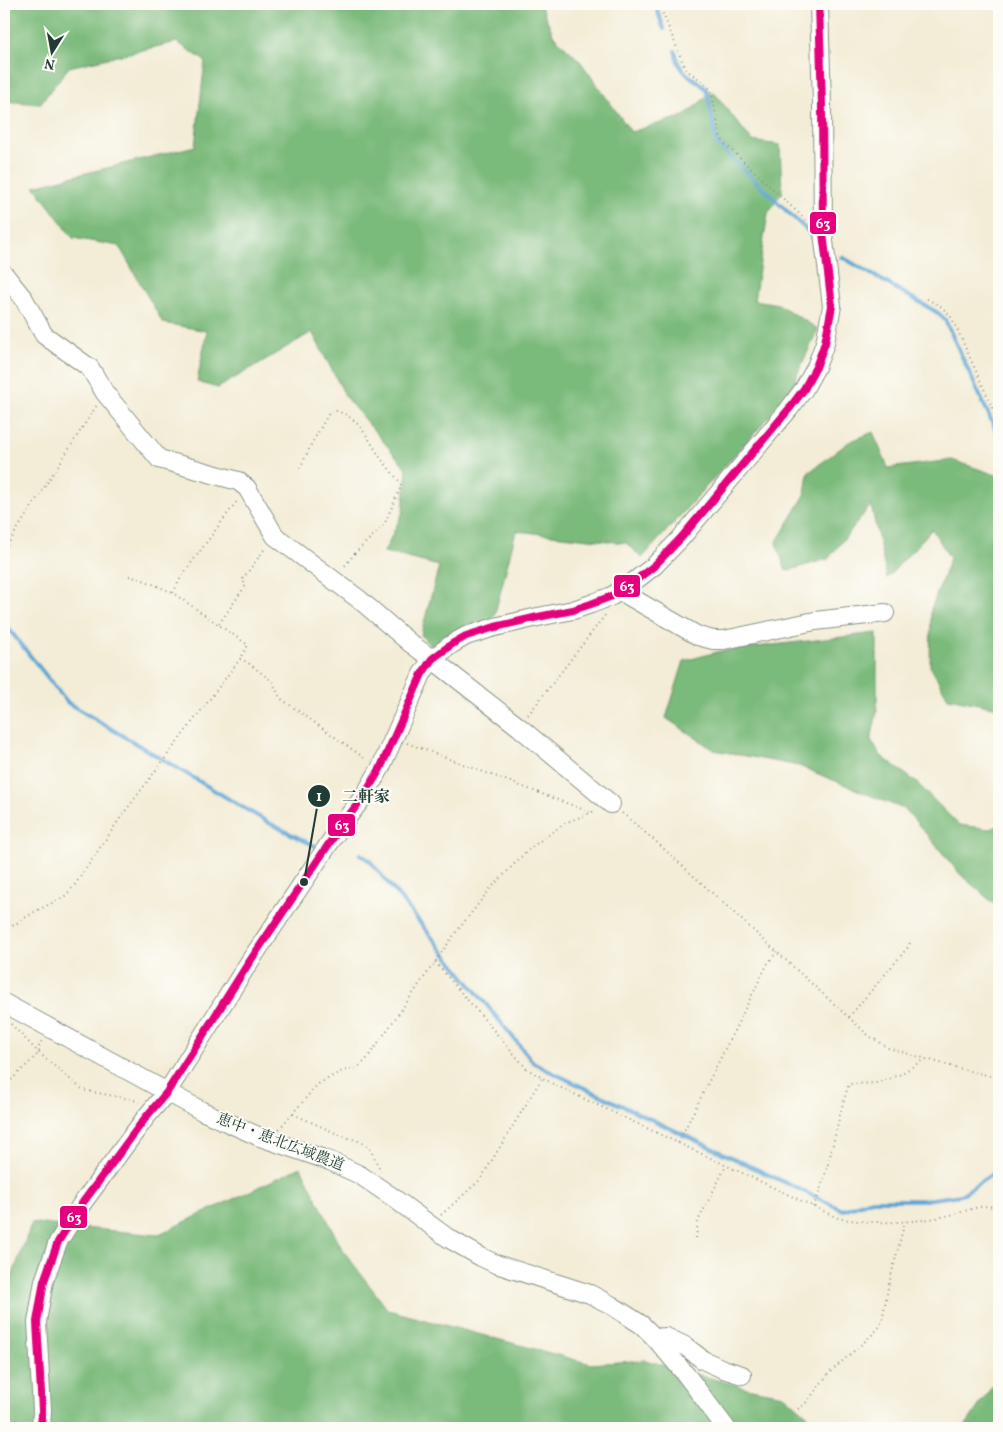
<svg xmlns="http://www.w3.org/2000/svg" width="1003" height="1432" viewBox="0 0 1003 1432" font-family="Vollkorn,'Noto Serif JP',serif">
<rect width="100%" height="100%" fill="#fdfcf7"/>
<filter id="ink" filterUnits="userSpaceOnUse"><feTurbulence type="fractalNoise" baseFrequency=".02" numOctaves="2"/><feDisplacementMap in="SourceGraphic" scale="10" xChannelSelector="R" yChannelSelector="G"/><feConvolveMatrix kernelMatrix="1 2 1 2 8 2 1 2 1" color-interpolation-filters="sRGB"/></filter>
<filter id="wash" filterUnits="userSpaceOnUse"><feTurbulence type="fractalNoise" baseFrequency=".0096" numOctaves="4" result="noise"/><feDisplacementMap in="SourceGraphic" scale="20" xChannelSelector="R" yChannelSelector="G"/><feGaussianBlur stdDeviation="1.12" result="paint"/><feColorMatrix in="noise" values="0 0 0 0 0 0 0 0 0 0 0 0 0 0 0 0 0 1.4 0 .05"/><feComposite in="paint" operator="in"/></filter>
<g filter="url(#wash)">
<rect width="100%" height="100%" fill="#f3ecd6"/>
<path fill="#7aba7a" stroke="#4c7c57" d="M4,4h536l14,32 26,25 51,71 53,-16 29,-25 39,50 28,4 2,47 -14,21 -14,87 24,4 40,25 -31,68 -145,161 -16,-15 -110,-12 -22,86c-21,14 -42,21 -65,28l-8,-11 18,-68 -55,-14 19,-40 4,-43 -60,-70 -35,-67 -94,56 -21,-6 10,-51 -44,-8 -44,-77 -46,-8 -39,-52 161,-40 10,-85 -28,-19 -108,25 -29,37 -36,-3z
M873,432l15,36 64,-8 47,16v104l-7,25 7,12v91l-51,-10 -18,-32 1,-56 19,-52 -18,-29 -45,49 -16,-73 -43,54 -42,12 -10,-28 29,-48 3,-22 41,-31z
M877,633v79l-6,28 9,15 36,27 43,43 30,4 10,-3v82l-38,-33 -55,-65 -107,-44 -85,-16 -48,-32 18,-57 37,-10z
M301,1167l41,82 46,61 203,54 54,-4 101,28 38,7 38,33h-818v-158l8,6 20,-53 125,12z
M999,1376v52h-35z"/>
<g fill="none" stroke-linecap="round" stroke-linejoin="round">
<path stroke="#5fa4d4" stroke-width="4" d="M654,4l2,3 8,22
M675,51c2,8 4,16 11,22 7,7 16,9 21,18l10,53 100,96
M842,257l96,56 7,7 54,117
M4,623l64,80 201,120 46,23
M360,854l10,7 163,201 16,9 294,139 29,-10h53l36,-5 33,-22 5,-1"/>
</g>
</g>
<g filter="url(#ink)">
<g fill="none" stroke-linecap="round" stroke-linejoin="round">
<g stroke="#899485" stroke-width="20">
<path id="minor" d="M4,274l20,25 20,36 46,33 15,25 54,66 79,22 9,7 28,48 85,64 50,43 22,16 87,68 92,77
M620,591l78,45 15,4h11l91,-19 70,-8
M4,1003l198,108 58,26 70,24 30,14 31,21 57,42 33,19 15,7 94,30 21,11 31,20 13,13 32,38 39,52
M655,1338l11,-1 19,9 18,14 20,9 19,6
M41,1428l1,-18 -5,-88 7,-41 14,-39 23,-37 65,-88 21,-25 81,-128 95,-141 21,-27 16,-27 42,-95 10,-15 20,-15 14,-8 29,-9 43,-10 35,-7 18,-6 21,-8 20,-13 22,-17 27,-28 108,-129 15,-20 12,-22 9,-24 7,-37 -9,-73 -1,-128 -3,-101"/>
</g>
<path stroke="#899485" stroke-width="2" stroke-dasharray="1 4" stroke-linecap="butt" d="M659,4l27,66 19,13 6,7 9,45 4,8 85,80
M927,299l15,8 10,11 47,104
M300,468l12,-25 17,-30 4,-3c27,6 35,30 49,50 6,7 12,15 18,22l1,4 -17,39 -28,27 -13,16
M4,550l93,-145
M129,576l17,5 27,12 75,52 -8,14
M173,593l8,-16 56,-76
M219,624l27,-39 -4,-5 24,-33
M528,715l78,-101
M407,743l183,69
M622,813l31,26 215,196 20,13 77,22 34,8
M4,931l32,-20 28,-14 10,-11 49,-72 117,-155 7,3 25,19 8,17 87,62
M435,962l92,107 28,16 283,133c34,7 83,5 116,-4 15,-3 32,-13 45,-4
M849,1017l60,-71 1,-4
M11,1024l28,29 44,37 51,10 5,2
M4,1087l35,-34v-6l3,-7
M293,1114l47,21 25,8 4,4 12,24
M279,1129l39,-45 24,-13 15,-3 9,-8 88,-125 36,-46 39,-40 36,-26 30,-12
M678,1143l90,-180 9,-11
M813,1207c18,-38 22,-83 36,-123l28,-1 22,-8 26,-16
M441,1215l39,-35 62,-102
M696,1238l2,-17 28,-55
M798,1409l8,-6 23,-30 34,-30 15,-14 4,-8 6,-33 17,-67"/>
<use href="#minor" stroke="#fff" stroke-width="18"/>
<g stroke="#fdfcf7" stroke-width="11">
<path id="bus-1" d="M41,1428l1,-18 -5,-88 7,-41 14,-39 23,-37 65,-88 21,-25 81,-128 95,-141 21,-27 16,-27 42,-95 10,-15 20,-15 14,-8 29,-9 43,-10 35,-7 18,-6 21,-8 20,-13 22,-17 27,-28 108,-129 15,-20 12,-22 9,-24 7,-37 -9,-73 -1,-128 -3,-101"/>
</g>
<use href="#bus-1" stroke="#e5007d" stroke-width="8"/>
</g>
</g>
<g text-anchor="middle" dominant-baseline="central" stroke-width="4" stroke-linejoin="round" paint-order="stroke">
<g font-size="15" fill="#1f3d34" stroke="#fdfcf7">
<text transform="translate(280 1143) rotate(21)">恵中・恵北広域農道</text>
</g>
</g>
<path fill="none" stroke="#1f3d34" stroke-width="2" d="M304 882L319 796"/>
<g fill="#1f3d34" stroke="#fdfcf7" stroke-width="2">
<circle cx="304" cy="882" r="5"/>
<circle cx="319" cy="796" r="12"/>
</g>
<g font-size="15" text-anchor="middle" font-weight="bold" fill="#fff">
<text x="319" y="801">1</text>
</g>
<g font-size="16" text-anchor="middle" font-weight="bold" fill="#1f3d34" stroke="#fdfcf7" stroke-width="4" stroke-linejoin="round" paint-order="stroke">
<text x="366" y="802">二軒家</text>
</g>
<g stroke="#fdfcf7" stroke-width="2">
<rect x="809" y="211" width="28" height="24" rx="5" fill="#e5007d"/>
<rect x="613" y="574" width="28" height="24" rx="5" fill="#e5007d"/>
<rect x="327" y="813" width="29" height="24" rx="5" fill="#e5007d"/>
<rect x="59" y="1205" width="29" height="24" rx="5" fill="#e5007d"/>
</g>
<g font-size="14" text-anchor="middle" font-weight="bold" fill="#fff">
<text x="823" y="228">63</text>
<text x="627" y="591">63</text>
<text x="342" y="830">63</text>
<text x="74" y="1222">63</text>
</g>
<rect width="1003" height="1432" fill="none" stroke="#fdfcf7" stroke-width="20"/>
<g transform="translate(52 52) rotate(191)" stroke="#fdfcf7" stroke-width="4" paint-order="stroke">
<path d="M0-4L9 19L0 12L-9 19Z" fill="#1f3d34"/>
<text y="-8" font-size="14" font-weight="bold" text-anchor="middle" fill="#1f3d34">N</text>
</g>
</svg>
